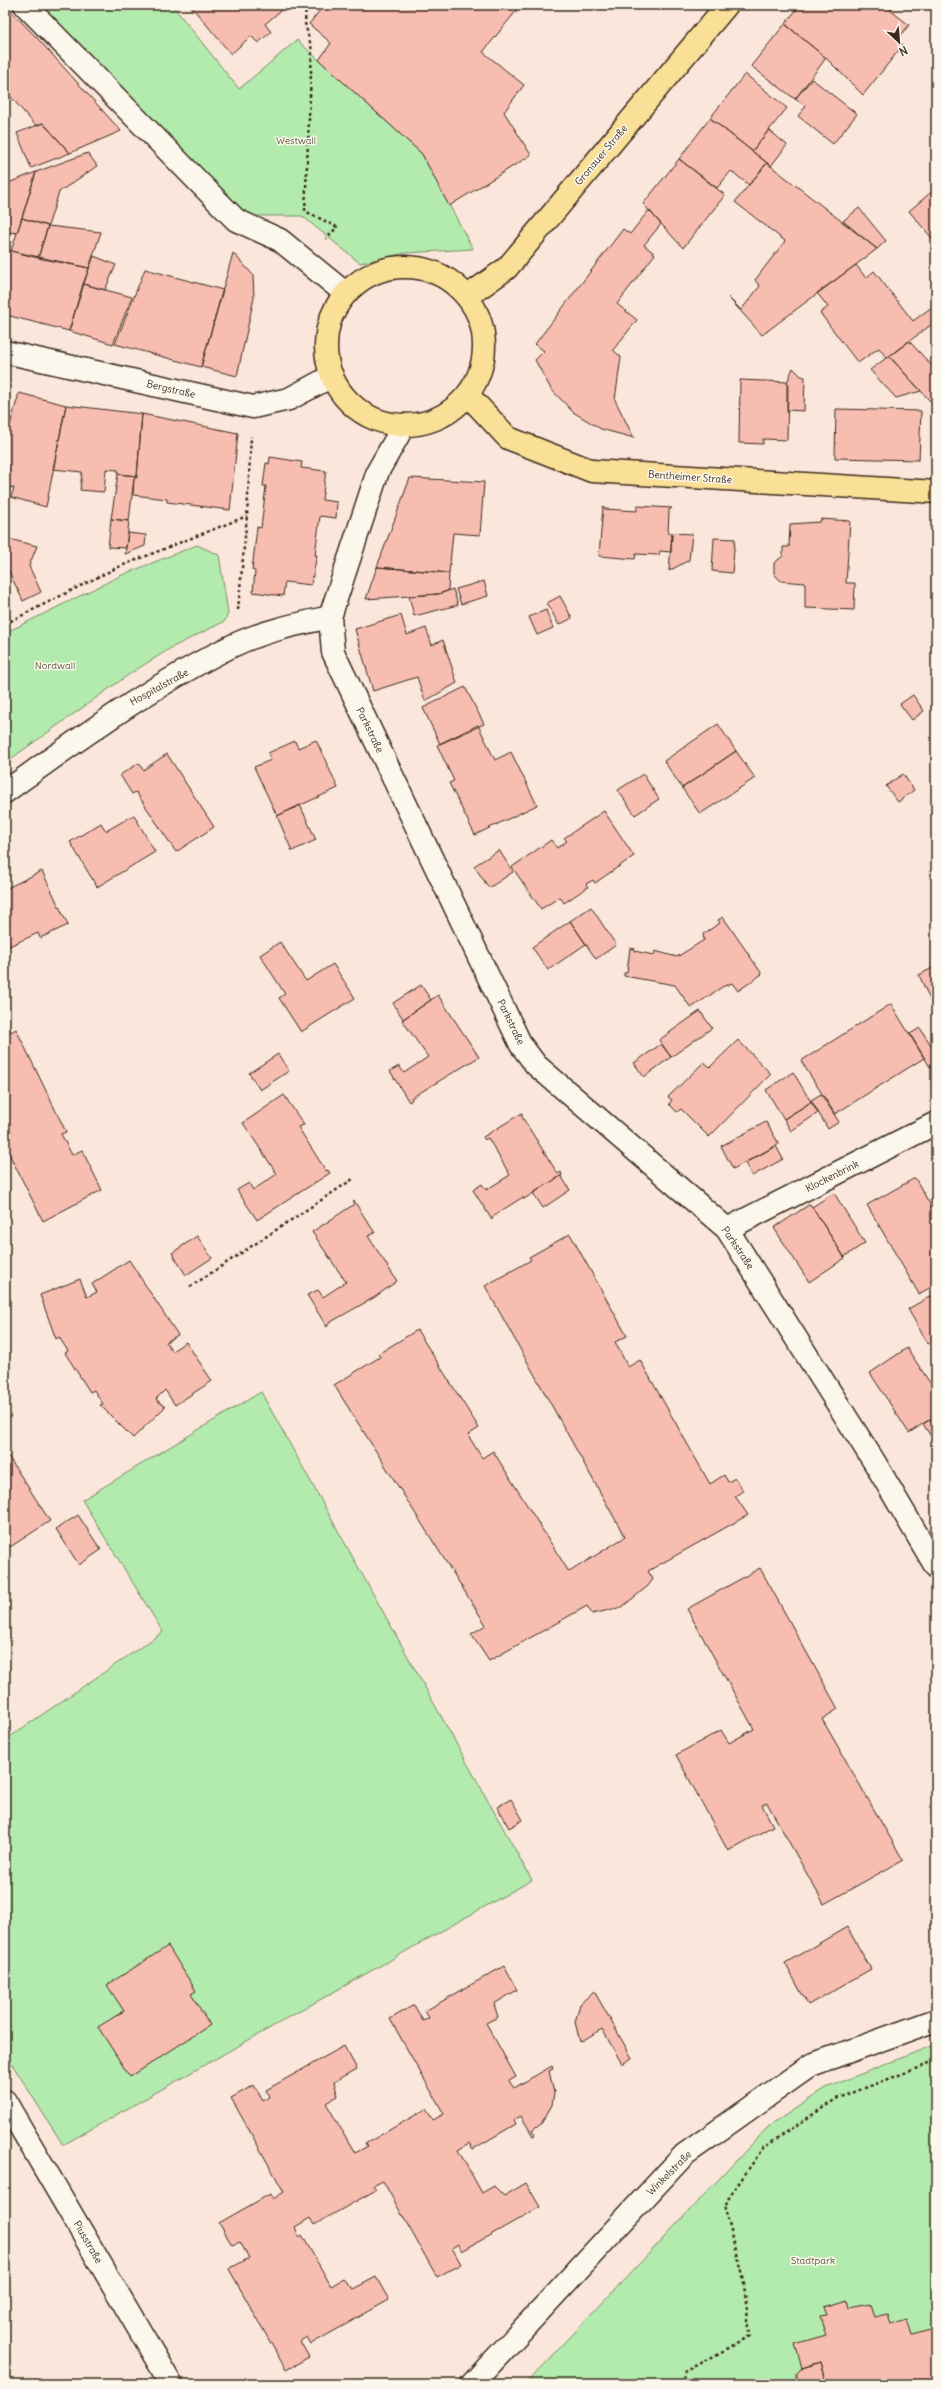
<svg xmlns="http://www.w3.org/2000/svg" width="941" height="2389" viewBox="0 0 941 2389" font-family="Delius,sans-serif">
<rect width="100%" height="100%" fill="#fae6da"/>
<filter id="ink" filterUnits="userSpaceOnUse"><feTurbulence type="fractalNoise" baseFrequency=".025" numOctaves="2"/><feDisplacementMap in="SourceGraphic" scale="8" xChannelSelector="R" yChannelSelector="G"/><feConvolveMatrix kernelMatrix="1 2 1 2 8 2 1 2 1" color-interpolation-filters="sRGB"/></filter>
<g filter="url(#ink)">
<path fill="#b3eaad" stroke="#778a66" d="M34,5h138l67,84 58,-49 125,114 51,95 -68,4 -45,10 -58,-47h-60z
M197,545l22,10 9,58 -3,8 -54,27 -40,25 -126,90v-130l117,-58z
M261,1392l271,488 -469,265 -58,-92v-313l158,-108 -81,-132z
M936,2044v340h-410l242,-257 58,-39z"/>
<path fill="#f7bdb1" stroke="#3b2a1e" d="M5,5l34,35 82,91 -51,22 -27,-30 -7,3 -31,-36z
M190,5h94l2,1 -21,18 6,8 -13,11 -7,-7 -20,18z
M324,5h197l-38,47 41,33 -20,27 27,43 -82,51 -27,-52 -103,-94 12,-17 -22,-19z
M800,5h94l-4,5 19,15 -12,15 6,5 -40,50 -37,-37 -41,-34z
M785,24l41,34 -31,41 -44,-33z
M745,74l42,34 -35,43 -42,-33z
M812,79l45,35 -24,30 -35,-28 8,-10 -11,-7z
M710,118l57,45 -18,22 -18,-14 -14,17 -38,-29z
M43,123l27,30 -39,15 -14,-35z
M769,130l18,15 -16,21 -19,-15z
M88,153l9,13 -38,26 -11,34 -26,-8 14,-46z
M679,159l46,36 -42,53 -40,-44z
M767,163l110,86 -115,86 -34,-38 13,13 19,-24 -5,-6 30,-39 -50,-39z
M36,172l-19,61 -9,-1 -2,83v-125l5,-8z
M936,188v55l-27,-32z
M859,208l27,33 -9,8 -34,-28z
M649,210l12,14 -17,21 11,9 -38,50 20,16 -24,30 8,7 -6,43 19,38 -33,-9 -28,-17 -22,-23 -16,-29 9,-9 -9,-7 88,-115 7,5z
M22,218l26,8 -10,32 -27,-7z
M48,226l53,6 -12,36 -51,-10z
M7,250l82,18 -20,63 -63,-16z
M233,253l20,22 1,23 -17,78 -36,-9z
M94,256l22,9 -11,25 -22,-6z
M856,265l10,13 8,-7 39,50 23,-17v17l-49,37 -8,-10 -21,15 -38,-50 8,-6 -11,-14z
M145,269l78,21 -22,77 -86,-23z
M83,284l49,13 -19,47 -44,-13z
M909,341l27,29v26l-6,5 -41,-45z
M889,356l32,35 -25,7 -26,-28z
M793,368l8,8 4,1 -1,34 -17,-1v-28z
M740,380l48,2 -1,58 -24,-1v5l-24,-1z
M19,393l47,12 -20,102 -35,-10 3,-9 -9,-2v-43z
M66,405l76,9 -5,62 -19,-2v-4l-12,-1 -2,23 -24,-2 2,-18 -29,-3z
M836,409l85,2 -2,49 -84,-2z
M142,414l96,19 -8,77 -63,-8v-3l-34,-4 1,-17h3z
M270,457l32,5 -1,6 25,3 -4,29 15,2 -1,16 -16,-2 -5,39h2l-6,30 -26,-3 -2,14 -30,-4 2,-21 -3,-1 5,-43 4,1 5,-42h-3l3,-23 3,1z
M118,474l19,2 -3,2 -5,43 -18,-2z
M410,478l74,4 -4,53 -27,-2 -4,40 -72,-6z
M603,506l2,3 32,2v-5l35,2 -3,2 -1,23h4l-1,19 -11,-1 -1,4 -23,-1 -1,5 -36,-3z
M111,519l18,2 -3,27 -18,-1z
M821,519l29,2 -4,62h9l-1,27 -49,-2v-25l-24,-2 -7,-7v-11l9,-7v-9h6l1,-23 30,-2z
M128,533l18,2 -1,11 -20,8z
M672,533l20,1 -3,26 -20,11z
M5,538l32,8 -8,20 12,26 -18,9 -18,-38z
M714,538l21,1 -3,34 -20,-2z
M377,567l72,6 -1,18 -10,3 -72,5z
M484,581l4,15 -27,8 -5,-15z
M453,589l5,16 -44,11 -5,-20 29,-2z
M560,596l12,22 -13,7 -12,-22z
M546,610l7,18 -16,7 -8,-18z
M401,615l6,20 19,-7 6,17 11,-5 14,43 -32,18 -8,-24 -44,14 -18,-62z
M465,687l19,37 -44,20 -17,-36z
M913,695l11,16 -12,9 -12,-16z
M718,724l18,27 -54,37 -18,-27z
M478,725l17,35 16,-8 26,53 -62,30 -26,-52 5,-2 -17,-36z
M316,740l22,48 -61,28 -23,-49 17,-7 -3,-7 27,-12 3,7z
M736,751l19,27 -55,36 -18,-26z
M167,754l47,73 -38,25 -40,-60 -4,2 -12,-19 19,-12 4,7z
M643,774l16,25 -24,16 -17,-25z
M903,774l11,16 -16,12 -12,-16z
M300,805l16,35 -24,11 -15,-35z
M604,811l30,45 -39,27 -2,-3 -7,4 2,3 -24,16 -4,-6 -19,12 -29,-42 39,-27 6,8 10,-7 -3,-3z
M134,815l21,37 -58,35 -27,-45 31,-19 5,8z
M499,850l14,22 -24,16 -15,-22z
M42,871l26,54 -28,13 -2,-5 -33,15v-59z
M591,907l25,38 -20,14 -26,-38z
M723,917l39,57 -24,17 -6,-8 -10,4 -31,21 -16,-23 -51,-9v-3h3l3,-25 5,1 -1,2 20,4 1,-4 22,6 27,-17 -1,-6 17,-11 -2,-3z
M570,921l16,23 -38,26 -16,-23z
M280,942l26,39 27,-17 22,34 -54,34 -22,-34 6,-4 -25,-39z
M936,966v47l-17,-38z
M421,985l10,15 -28,19 -10,-16z
M438,995l41,62 -68,41 1,2 -3,2 -19,-31 9,-5 5,7 24,-16 -26,-37z
M891,1004l33,54 -89,56 -34,-53z
M700,1011l12,17 -41,29 -12,-17z
M5,1019l6,13 5,-3 50,103 -5,2 11,21 10,-5 20,40 -59,31 -38,-75z
M920,1028l16,25v10l-6,4 -20,-33z
M738,1040l33,34 -62,63 -28,-28 -4,3 -8,-8 3,-4 -4,-3 36,-35 6,5z
M661,1044l10,13 -27,20 -10,-14z
M278,1054l11,17 -29,19 -11,-17z
M793,1072l18,30 -27,17 -18,-29z
M821,1094l18,28 -11,7 -17,-29z
M284,1095l20,30 -6,2 28,44 2,-1 2,3 -73,47 -20,-30 12,-7 4,7 24,-16 -34,-51z
M811,1102l7,11 -27,18 -7,-12z
M522,1113v4l36,57 3,-2 1,3 -38,24 -1,-2 -30,19 -1,4 -19,-30 9,-6 4,6 24,-15 -22,-37 -3,2 -2,-3z
M766,1122l13,22 -46,25 -12,-23z
M776,1146l7,13 -31,17 -7,-13z
M561,1176l9,14 -27,18 -10,-15z
M915,1178l21,37v69l-17,10 -52,-89z
M834,1193l31,50 -21,14 -32,-50z
M354,1201l21,32 -7,3 29,45 -22,16 -46,26 -2,4 -20,-32 11,-5 5,7 23,-15 -34,-50 41,-27z
M810,1204l35,54 -36,24 -35,-54z
M570,1234l57,102 -12,6 13,25 12,-7 70,124 14,-9 4,7 7,-4 8,13 -8,5 13,19 -100,56 5,8 -5,7 -26,21 -30,7 -5,-8 -98,55 -18,-27 15,-9 -152,-240 46,-28 -2,-3 39,-24 62,98 -11,7 14,23 11,-7 76,121 56,-35 -140,-251 46,-26 -2,-3z
M197,1236l15,22 -26,17 -14,-22z
M129,1260l49,75 -12,7 6,9 14,-9 26,39 -37,24 -10,-15 -9,9 9,8 -32,31 -33,-33 3,-1 -9,-14 -4,2 -25,-39 3,-2 -9,-14 -3,2 -16,-44 40,-16 7,18 10,-5 -5,-8z
M933,1295l3,5v39l-8,5 -20,-35z
M907,1348l29,44v23l-27,18 -39,-60z
M936,1416v28l-13,-20z
M8,1456l42,65 -43,28 -2,-4v-87z
M78,1515l23,35 -22,15 -23,-36z
M760,1568l78,141 -16,10 81,141 -79,44 -57,-101 -5,2 11,21 -45,25 -52,-96 45,-25 8,13 25,-14 -67,-120z
M511,1799l12,21 -14,8 -12,-21z
M847,1927l24,42 -63,36 -23,-42z
M168,1946l28,45 -5,3 19,31 -80,52 -32,-50 26,-16 -17,-26z
M504,1966l13,24 -23,14 4,13 -12,6 30,54 -7,4 5,7 38,-22 1,3 -4,2 5,22 -2,12 -11,19 -9,7 3,4 -2,1 -12,-20 -7,4 2,4 -43,25 -4,-6 -11,7 24,43 12,-7 10,10 22,-13 14,24 -78,44 -4,-7 -6,4 9,16 -24,13 -54,-96 -10,5 3,4 -62,35 -4,-7 -15,9 4,10 3,-2 29,51 12,-7 10,10 23,-12 13,23 -78,44 -4,-7 -7,4 9,16 -23,13 -57,-101 20,-11 -9,-16 -8,3 -13,-22 51,-29 3,5 11,-7 -53,-94 23,-13 9,16 6,-4 -3,-7 78,-44 13,23 -23,13 4,14 -12,7 29,50 13,-7 -3,-2 61,-35 7,11 11,-6 -54,-95 24,-14 9,16 6,-3 -4,-7z
M594,1991l38,67 -10,6 -20,-35 -22,13 -5,-20 5,-18z
M847,2300l2,8 21,-4 4,13 14,-3 3,10 16,-5 5,16 22,-6 2,7v48h-109l-6,-22 -19,6 -7,-24 31,-9 -6,-19 7,-1 -3,-8z
M821,2362l6,22h-30v-11l5,-5z"/>
<g fill="none" stroke-linecap="round" stroke-linejoin="round">
<g stroke="#3b2a1e" stroke-width="25">
<path id="minor" d="M25,5l211,215 44,20 65,53
M5,352l248,55 36,-8 43,-23
M404,425l-26,46 -48,146 3,35 188,393 15,20 191,164 148,234 61,104
M5,792c74,-53 147,-107 229,-147 30,-14 64,-21 96,-28
M727,1229l209,-106
M5,2101l166,283
M472,2384l212,-229 127,-90 125,-45"/>
</g>
<g stroke="#3b2a1e" stroke-width="25">
<path id="major" d="M326 346a79 79 0 1 1 158 0a79 79 0 1 1-158 0Z
M468,296l39,-28 220,-263
M468,395l40,43 84,33 344,21"/>
</g>
<path stroke="#3b2a1e" stroke-width="2.5" stroke-dasharray="3 3" stroke-linecap="butt" d="M306,5l-1,18 7,27 -7,161 32,16 -11,12
M238,610l9,-94 4,-80
M5,624l111,-56 131,-52
M190,1287l163,-108
M681,2384l4,-12 65,-36 -7,-60 -19,-71 39,-57 73,-49 100,-38"/>
<use href="#minor" stroke="#fbf7ec" stroke-width="22"/>
<use href="#major" stroke="#fadf96" stroke-width="22"/>
</g>
</g>
<g text-anchor="middle" dominant-baseline="central" stroke-width="3" stroke-linejoin="round" paint-order="stroke">
<g font-size="10" fill="#595a42" stroke="#fbf7ec">
<text x="296" y="140">Westwall</text>
<text x="55" y="665">Nordwall</text>
<text x="813" y="2260">Stadtpark</text>
</g>
<g font-size="10" fill="#3b2a1e" stroke="#fbf7ec">
<text transform="translate(601 155) rotate(-50)">Gronauer Straße</text>
<text transform="translate(171 389) rotate(13)">Bergstraße</text>
<text transform="translate(690 477) rotate(4)">Bentheimer Straße</text>
<text transform="translate(159 687) rotate(-29)">Hospitalstraße</text>
<text transform="translate(370 730) rotate(64)">Parkstraße</text>
<text transform="translate(511 1022) rotate(64)">Parkstraße</text>
<text transform="translate(832 1176) rotate(-27)">Klockenbrink</text>
<text transform="translate(738 1248) rotate(56)">Parkstraße</text>
<text transform="translate(669 2173) rotate(-45)">Winkelstraße</text>
<text transform="translate(88 2242) rotate(60)">Piusstraße</text>
</g>
</g>
<rect width="941" height="2389" fill="none" stroke="#fbf7ec" stroke-width="20"/>
<rect x="10" y="10" width="921" height="2369" fill="none" stroke="#3b2a1e" stroke-width="1.5" filter="url(#ink)"/>
<g transform="translate(899 42) rotate(154)" stroke="#fbf7ec" stroke-width="3" paint-order="stroke">
<path d="M0-3L7 15L0 10L-7 15Z" fill="#3b2a1e"/>
<text y="-6" font-size="11" font-weight="bold" text-anchor="middle" fill="#3b2a1e">N</text>
</g>
</svg>
